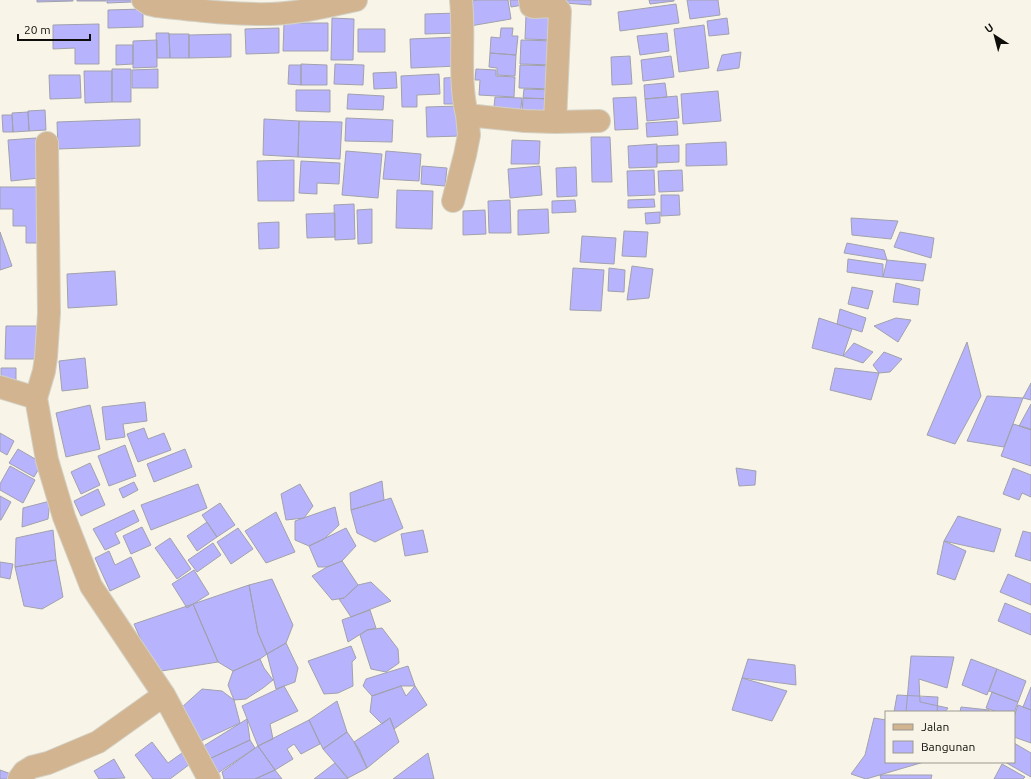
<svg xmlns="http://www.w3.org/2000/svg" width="1031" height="779" viewBox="0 0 1031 779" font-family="Ubuntu,sans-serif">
<rect width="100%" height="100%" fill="#f8f5e8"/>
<path fill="#b8b3fd" stroke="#a1a1ad" d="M37,0h36v1l-36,1z
M77,0h29v1h-29z
M107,0h25v2l-25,1z
M478,0h30l3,19 -41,7 -4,-24z
M510,0h18l1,4 -18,3z
M565,0h26v5l-27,-2z
M649,0h25v1l-24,3z
M687,0h31l2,15 -30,4z
M676,4l3,19 -59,8 -2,-19z
M143,9v18l-35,1v-18z
M458,13l1,20 -34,1v-20z
M526,15l30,1v24l-31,-1z
M332,18l22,1 -1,41h-22z
M727,18l2,16 -20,2 -2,-15z
M284,23h44v28h-45z
M99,24v40h-24v-16l-22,1v-24z
M704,25l5,43 -30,4 -5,-43z
M279,28v25l-33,1 -1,-25z
M501,28h12l-1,8h6l-2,19 -26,-2 1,-16 9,1z
M358,29h27v23h-27z
M156,33h13l1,25h-13z
M667,33l2,18 -29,4 -3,-19z
M169,34h20v24h-19z
M231,34v23l-42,1v-23z
M457,37l1,29 -47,2 -1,-29z
M157,40v27l-24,1v-27z
M521,40l35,1 -1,24 -35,-1z
M116,45h17v19l-17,1z
M741,52l-2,16 -22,3 5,-16z
M490,53l26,2 -1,21 -18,-1v-7l-8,-1z
M630,56l2,28 -20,1 -1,-28z
M671,56l3,21 -31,4 -2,-21z
M301,64l26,1v20h-26z
M335,64l29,1 -1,20 -29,-1z
M289,65h12v20l-13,-1z
M520,65l37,1 -1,23 -37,-1z
M112,69h19v33h-19z
M158,69v19h-26v-18z
M476,69l20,1v6l19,1 -1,20 -35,-2 1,-15h-5z
M84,71h28v31l-27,1z
M396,72l1,16 -23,1 -1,-16z
M439,74l1,20 -23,1v12h-15l-1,-31z
M49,75h31l1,23 -31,1z
M461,77l1,27h-18v-26z
M665,83l2,14 -22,2 -1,-14z
M524,89l29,1v9l-30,-1z
M296,90h34v22l-34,-1z
M718,91l3,30 -38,3 -2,-30z
M348,94l36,2 -1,14 -36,-1z
M677,96l2,22 -32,3 -2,-22z
M495,97l27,1 -2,20 -27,-2z
M636,97l2,32 -23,1 -2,-32z
M523,98l30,1 -1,16 -30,-2z
M460,106l1,30 -34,1 -1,-30z
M45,110l1,20 -17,1 -1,-20z
M28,112l1,19 -16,1 -1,-19z
M2,115h10l1,17h-10z
M346,118l47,2 -1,22 -47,-1z
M140,119v27l-82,3 -1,-27z
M264,119l35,2 -1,36 -35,-2z
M299,121l43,1 -2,37 -42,-2z
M677,121l1,14 -31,2 -1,-14z
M591,137h19l2,45h-20z
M36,138l3,40 -28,3 -3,-41z
M512,140l28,1 -1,23h-28z
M726,142l1,23 -41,1v-22z
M657,144v23l-28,1 -1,-22z
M679,145v17l-22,1v-17z
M346,151l36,3 -4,44 -36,-3z
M386,151l35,3 -2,27 -36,-2z
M294,160v41h-36l-1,-40z
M301,161l39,2 -1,21 -22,-1v11l-18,-1z
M422,166l25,2 -2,18 -24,-2z
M540,166l2,29 -32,3 -2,-29z
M576,167l1,29 -20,1 -1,-29z
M654,170l1,25 -27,1 -1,-25z
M682,170l1,21 -24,1 -1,-21z
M0,187h38l1,56h-13v-17h-13v-17h-13z
M397,190l36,1 -1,38 -36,-1z
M661,195h18l1,20 -19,1z
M654,199l1,8 -27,1v-8z
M510,200l1,33h-22l-1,-32z
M575,200l1,12 -24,1v-12z
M354,204l1,35 -20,1 -1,-35z
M372,209v34l-14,1 -1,-34z
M548,209l1,24 -31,2v-25z
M485,210l1,24 -23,1v-24z
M660,212v11l-14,1 -1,-11z
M335,213v24l-28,1 -1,-24z
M851,218l47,3 -7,18 -39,-4z
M279,222v26l-20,1 -1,-26z
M624,231l24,1 -2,25 -24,-1z
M0,232l12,34 -12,4z
M900,232l34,6 -3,20 -37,-11z
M582,236l34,2 -2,26 -34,-2z
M847,243l37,7 3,10 -43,-7z
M848,259l35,5v13l-36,-5z
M887,260l39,4 -3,17 -40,-4z
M632,266l21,3 -4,29 -22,2z
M573,268l31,2 -3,41 -31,-1z
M609,268l16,2 -1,22 -16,-1z
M115,271l2,34 -49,3 -1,-34z
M896,283l24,6 -2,16 -25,-3z
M852,287l21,4 -5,18 -20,-5z
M840,309l26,9 -4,14 -25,-8z
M819,318l33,11 -9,27 -31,-8z
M896,318l15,2 -13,22 -24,-16z
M6,326h33l-1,33h-33z
M967,342l14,54 -26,48 -28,-9z
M854,343l19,9 -10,11 -20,-7z
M884,352l18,7 -12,13 -11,1 -6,-8z
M85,358l3,30 -26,3 -3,-30z
M1,368h15v18h-15z
M835,368l44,5 -8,27 -41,-10z
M1031,383v17l-8,-2z
M987,396l36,2 -19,49 -37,-6z
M145,402l2,19 -24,3 2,13 -19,3 -4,-33z
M1031,404v26l-12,-4z
M90,405l10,44 -34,8 -10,-44z
M1013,424l18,5v37l-30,-10z
M144,428l4,11 16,-6 7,17 -33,12 -11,-28z
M0,433l14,8 -7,14 -7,-4z
M125,445l11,31 -27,10 -11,-30z
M18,449l24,14 -8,14 -25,-14z
M185,449l7,18 -38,15 -7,-18z
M90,463l10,22 -19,9 -10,-22z
M10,466l25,14 -12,23 -23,-13v-6z
M736,468l20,3 -1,14 -16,1z
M1013,468l18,7v22l-9,-4 -3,7 -16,-6z
M382,481l2,19 -33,10 -1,-17z
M134,482l4,8 -15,8 -4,-9z
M198,484l9,24 -56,22 -10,-25z
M300,484l13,22 -9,12 -18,2 -5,-26z
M98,489l7,16 -24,11 -7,-15z
M0,496l11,6 -10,18h-1z
M391,498l12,30 -28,14 -18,-9 -6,-23z
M50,501l-2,18 -26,8 1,-19z
M220,503l15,22 -18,12 -15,-22z
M335,507l4,18 -15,14 -15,7 -14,-6v-19z
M134,510l5,11 -24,12 5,10 -15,7 -12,-21z
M276,512l19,40 -29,11 -21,-32z
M958,516l43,13 -7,23 -50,-11z
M207,522l10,15 -20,14 -10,-15z
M142,527l9,18 -20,9 -8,-18z
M238,528l15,21 -22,15 -14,-22z
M346,528l10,18 -14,15 -15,6h-9l-9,-21z
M53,530l3,30 -41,7 1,-29z
M423,530l5,22 -23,4 -4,-22z
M1023,531l8,2v28l-16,-5z
M170,538l21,31 -14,10 -22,-31z
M944,541l22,10 -11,29 -18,-6z
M213,543l8,12 -24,17 -9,-12z
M109,551l6,14 16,-8 9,20 -30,14 -15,-33z
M56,560l7,37 -21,12 -18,-3 -9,-39z
M342,561l16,24 -14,13 -12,2 -20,-24 15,-9z
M0,562l13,2 -3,15 -10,-2z
M194,570l15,24 -22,14 -15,-24z
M1008,574l23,10v21l-31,-13z
M272,579l21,46 -7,18 -19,11 -9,-21 -9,-48z
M371,582l20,19 -40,16 -12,-18 5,-1 14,-13z
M249,585l9,48 9,21 -7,5 -27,12 -15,-9 -25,-58z
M1005,603l26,11v21l-33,-14z
M193,604l25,58 -63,10 -21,-48z
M370,610l6,18 -9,2 -19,12 -6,-22z
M382,628l16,21 1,14 -13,9 -15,-3 -11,-34 7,-5z
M286,643l12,25 -3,14 -19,7 -9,-35z
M351,646l5,12 -4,4 1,24 -15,7 -14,1 -16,-33z
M911,656l43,1 -7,31 -28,-9 1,23 28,6 -3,4h-39z
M260,659l4,9 9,12 -10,8 -17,11 -12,1 -6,-15 5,-14z
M748,659l47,6 1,20 -54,-7z
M971,659l26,10 -10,26 -25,-10z
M408,666l7,20h-14l-29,10 -9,-10 3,-7z
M997,669l29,12 -8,21 -29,-11z
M742,678l45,13 -15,30 -40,-11z
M284,686l14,25 -28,13 3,15 -15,7 -16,-40z
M401,686l5,10 9,-10 12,19 -33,24 -4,-11 -8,6 -12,-12 2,-16z
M1031,687v23l-8,-3z
M202,689l20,2 12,9 6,23 -41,19 -18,-34z
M992,692l26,10 -4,11 -17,-1 -11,-4z
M897,695l41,2 -1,15h-43z
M337,701l10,31 -24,17 -14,-29z
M1018,705l13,5v33l-17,-6v-20z
M961,707l28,3v2h-29z
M390,718l9,24 -32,26 -13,-26z
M874,718l12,2v42h38l-58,17 -15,-5 14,-19z
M247,719l3,21 -43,20 -5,-13z
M309,720l11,24 -19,10 -7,-10 -7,5 6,10 -18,11 -17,-24z
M347,732l12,17 8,19 -19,10 -25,-29z
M250,740l5,8 -40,27 -8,-15z
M152,742l16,21 14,-10 8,11 -20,15h-17l-18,-24z
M1014,743l17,10v24l-26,-15h9z
M258,746l17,24 -20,9h-31l-2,-7z
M428,753l6,26h-41z
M114,759l11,19 -26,1 -5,-8z
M335,763l13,16h-34z
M1002,764l23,13 -2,2h-29z
M0,770l11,4 1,5h-12z
M275,770l7,9h-27z
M880,775h52l-1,4h-50z"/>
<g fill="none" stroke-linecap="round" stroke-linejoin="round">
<g stroke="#d3d0c4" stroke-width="24">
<path id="minor" d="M143,0l6,4 8,2c38,4 76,9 114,8 29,-1 57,-8 85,-14
M461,0c4,38 -3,78 6,115l58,6 30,1 44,-1
M530,0l1,6 2,1 23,-1 4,5 -5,111
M47,143l2,170 -3,44 -2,14 -8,27 11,62 17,57 27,69 73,109 45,84
M453,201l12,-46 4,-20 -2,-20
M0,387l36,11
M19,779l5,-7 8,-5 16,-4 50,-21 66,-47"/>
</g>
<use href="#minor" stroke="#d2b491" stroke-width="22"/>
</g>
<rect x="885" y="711" width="130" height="52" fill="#f8f5e8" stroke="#9b998f"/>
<rect x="893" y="724" width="20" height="6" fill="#d2b491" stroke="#9b998f"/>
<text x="921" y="731" font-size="12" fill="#0f0e0a">Jalan</text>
<rect x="893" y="741" width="20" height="12" fill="#b8b3fd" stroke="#9b998f"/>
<text x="921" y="751" font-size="12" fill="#0f0e0a">Bangunan</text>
<g transform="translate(995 36) rotate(324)" stroke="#f8f5e8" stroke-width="3" paint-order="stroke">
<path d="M0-3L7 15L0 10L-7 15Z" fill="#0f0e0a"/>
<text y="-6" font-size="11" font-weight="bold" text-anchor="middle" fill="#0f0e0a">U</text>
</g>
<path d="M18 34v6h72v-6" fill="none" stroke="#0f0e0a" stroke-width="2"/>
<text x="24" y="34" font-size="12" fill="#0f0e0a" stroke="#f8f5e8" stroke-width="3" paint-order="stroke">20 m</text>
</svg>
